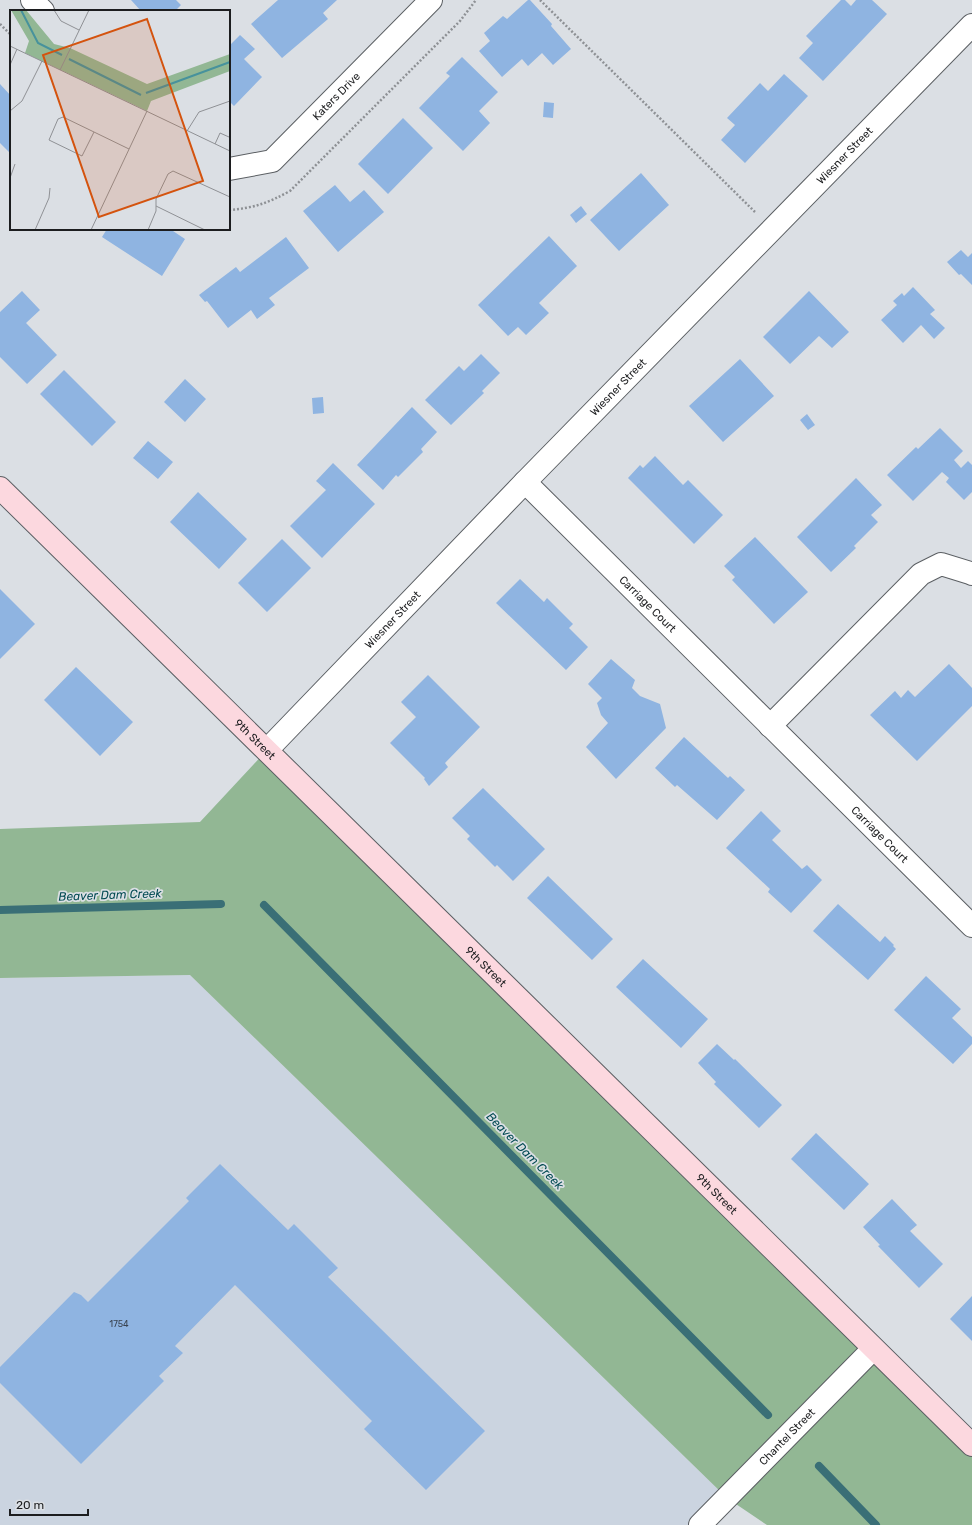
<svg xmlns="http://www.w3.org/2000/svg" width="972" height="1525" viewBox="0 0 972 1525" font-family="Rubik,sans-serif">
<rect width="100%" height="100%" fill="#dbdfe4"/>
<path fill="#cbd4e0" d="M190,975l537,523 -27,27h-700v-547z"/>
<path fill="#92b794" d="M267,750l705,695v80h-205l-40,-27 -537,-523 -190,3v-149l200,-7z"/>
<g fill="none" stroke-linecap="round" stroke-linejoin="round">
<path stroke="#3a6f76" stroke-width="8" d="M264,905l504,510
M0,910l221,-6
M819,1466l57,59"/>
</g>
<path fill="#8fb4e1" d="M131,0h45l5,5 -6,6h-34z
M278,0h59l-14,13 5,6 -46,39 -31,-34z
M528,0h2l22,24 -1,2 20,23 -18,16 -11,-12 -14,13 -6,-7 -20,18 -23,-26 11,-10 -6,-8 19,-17 4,3z
M841,0h4l6,6 5,-6h16l15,14 -64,67 -24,-23 14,-15 -7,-7z
M240,35l15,14 -11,10 18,18 -28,29 -5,-5v-55z
M462,57l36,35 -19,19 11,12 -27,28 -44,-43 31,-32 -4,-3z
M784,74l24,22 -63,67 -24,-23 14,-15 -8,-7 33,-35 8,8z
M0,84l11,12v58l-11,-11z
M544,102l10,1 -1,15 -10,-1z
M403,118l30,30 -45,46 -30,-30z
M641,173l28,32 -50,46 -29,-31z
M335,185l15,17 14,-12 20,22 -46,40 -35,-41z
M581,206l6,8 -11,9 -6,-8z
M107,229h63l15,10 -23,37 -60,-39z
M549,236l28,30 -38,37 10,10 -23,22 -8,-8 -10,9 -30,-31z
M286,237l23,31 -40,30 6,7 -18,14 -6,-9 -23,18 -21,-27 -2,1 -6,-7 37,-28 4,5z
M961,250l7,7 4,-4v32l-11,-11 -2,1 -12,-13z
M913,287l22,23 -5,4 15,14 -11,11 -13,-14 -18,18 -22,-23 16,-15 -4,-4 9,-8 2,3z
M22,291l18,19 -14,13 31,32 -30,29 -27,-27v-45z
M809,291l40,41 -17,16 -13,-12 -29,28 -27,-27z
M481,354l19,19 -18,18 2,2 -33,32 -26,-25 34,-34 5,5z
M740,359l34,37 -51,46 -34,-36z
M64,370l52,52 -24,24 -52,-52z
M185,379l21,20 -21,23 -21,-20z
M323,397l1,16 -11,1 -1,-16z
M412,407l25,25 -16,17 2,3 -25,25 -2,-2 -13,15 -26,-25z
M807,414l8,11 -7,5 -8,-10z
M940,428l23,23 -9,9 7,8 7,-7 4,4v27l-8,8 -18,-18 3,-4 -7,-6 -29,29 -26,-26 29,-28 2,2z
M148,441l25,21 -15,17 -25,-21z
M655,456l28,29 5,-5 35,35 -29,29 -66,-66 12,-13 3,3z
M333,463l42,41 -53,54 -32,-32 36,-36 -10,-9z
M856,478l26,27 -11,10 7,7 -24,24 2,2 -25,24 -34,-35z
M198,492l49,47 -28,30 -49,-47z
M755,537l53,55 -34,32 -42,-44 3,-3 -11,-11z
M282,539l29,29 -44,44 -29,-29z
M520,579l24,23 3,-4 26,26 -4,4 19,19 -22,23 -70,-67z
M0,589l35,35 -35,35z
M611,659l24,21 -3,8 8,8 20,8 6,24 -50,51 -30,-32 22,-24 -7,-8 -4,-12 5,-5 -14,-14z
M949,664l23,24v18l-55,55 -47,-46 25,-24 6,7 7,-8 7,7z
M76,667l57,55 -33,34 -56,-56z
M428,675l52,52 -35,36 3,4 -19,19 -5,-7 1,-1 -35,-35 26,-26 -15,-15z
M684,737l44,41 2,-2 15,14 -28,30 -40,-35 -2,2 -20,-19z
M483,788l62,61 -32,32 -16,-16 -2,2 -28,-28 3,-3 -18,-18z
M761,811l20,20 -9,9 30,29 5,-4 15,15 -31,33 -23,-21 2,-3 -44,-41z
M548,876l65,63 -21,21 -65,-62z
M838,904l42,38 5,-6 9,9 -1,1 3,3 -28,31 -55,-49z
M643,959l65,60 -27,29 -65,-61z
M926,976l35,33 -9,9 20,19v7l-19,20 -59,-54z
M717,1044l17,16 1,-1 47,46 -23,23 -45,-44 2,-2 -18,-19z
M816,1133l53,51 -25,26 -53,-51z
M220,1164l68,66 6,-6 44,44 -10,9 157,154 -59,59 -62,-61 8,-8 -137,-136 -60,61 8,7 -24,23 5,5 -83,83 -81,-81v-16l74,-75 7,3 7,7 101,-101 -3,-3z
M892,1199l25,26 -7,6 33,33 -24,24 -41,-42 2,-1 -17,-18z
M972,1296v45l-22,-22z"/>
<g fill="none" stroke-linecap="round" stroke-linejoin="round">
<g stroke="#5b5f63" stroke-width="24">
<g id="street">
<path d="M32,0l11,11"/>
<path id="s1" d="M229,169l43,-8 159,-161"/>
<path id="s2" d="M525,482l447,444"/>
<path d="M770,726l151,-152 20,-10 29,9 2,1"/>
<path id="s3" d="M267,750l258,-268 447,-457"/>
<path id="s4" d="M700,1525l173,-176"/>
</g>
</g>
<g stroke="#5b5f63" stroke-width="24">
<g id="secondary">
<path id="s5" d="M0,488l972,957"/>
</g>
</g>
<path stroke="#8e9195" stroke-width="2.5" stroke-dasharray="2 2" stroke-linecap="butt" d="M540,0l215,212
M0,24l11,11
M229,210c25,-2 39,-7 61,-19l170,-170 16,-21"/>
<use href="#street" stroke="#fff" stroke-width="22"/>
<use href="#secondary" stroke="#fcd8df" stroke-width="22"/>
</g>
<g text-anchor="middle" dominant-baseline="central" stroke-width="3.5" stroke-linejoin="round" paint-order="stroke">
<g font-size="9" fill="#394350">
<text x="119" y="1324">1754</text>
</g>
<g font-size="11" fill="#1c1d1f" stroke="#dbdfe4">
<text stroke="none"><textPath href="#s1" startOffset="135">Katers Drive</textPath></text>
<text stroke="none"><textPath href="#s3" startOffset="829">Wiesner Street</textPath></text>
<text stroke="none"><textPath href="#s3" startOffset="505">Wiesner Street</textPath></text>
<text stroke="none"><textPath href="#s2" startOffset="173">Carriage Court</textPath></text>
<text stroke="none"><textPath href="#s3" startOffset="181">Wiesner Street</textPath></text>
<text stroke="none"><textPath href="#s5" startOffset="358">9th Street</textPath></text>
<text stroke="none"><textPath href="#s2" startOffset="500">Carriage Court</textPath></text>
<text stroke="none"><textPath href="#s5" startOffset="682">9th Street</textPath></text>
<text stroke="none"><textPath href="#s5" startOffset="1006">9th Street</textPath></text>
<text stroke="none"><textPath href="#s4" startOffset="124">Chantel Street</textPath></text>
</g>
<g font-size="12" font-style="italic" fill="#024a52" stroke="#dbdfe4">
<text transform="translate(110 895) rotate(-2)">Beaver Dam Creek</text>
<text transform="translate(525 1151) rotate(45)">Beaver Dam Creek</text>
</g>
</g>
<g transform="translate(10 10)">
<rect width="220" height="220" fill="#dbdfe4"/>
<path d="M1,0h15l28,34 16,4 77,36 83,-30v17l-79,30 -4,10 -122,-58 4,-12z" fill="#92b794"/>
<path fill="none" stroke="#47929c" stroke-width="2" d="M11,0l17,33 24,12M59,49l72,36M136,83l84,-31"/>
<path fill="none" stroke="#8f9195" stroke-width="1" d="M44,0l7,11 18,9M0,36l220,105M0,55l7,-16M50,60l29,-60M0,101l12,-10 20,-40M177,121l12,-19 31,-11M84,122l-12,24 -33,-16 9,-21 5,-2 31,15 35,17M205,134l5,-11 9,4M0,168l5,-14M146,196l49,24M25,220l14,-32 1,-10M81,220l56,-119M138,220l8,-19v-12l12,-25 5,-3 57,26"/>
<path fill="#d4530e" fill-opacity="0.15" stroke="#d4530e" stroke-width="2" d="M137,9l56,162 -104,36 -56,-162z"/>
<rect width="220" height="220" fill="none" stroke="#1c1d1f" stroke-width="2"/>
</g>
<path d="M10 1509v6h78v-6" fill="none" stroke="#1c1d1f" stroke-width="2"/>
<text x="16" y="1509" font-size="12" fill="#1c1d1f" stroke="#dbdfe4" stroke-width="3" paint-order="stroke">20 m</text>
</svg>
